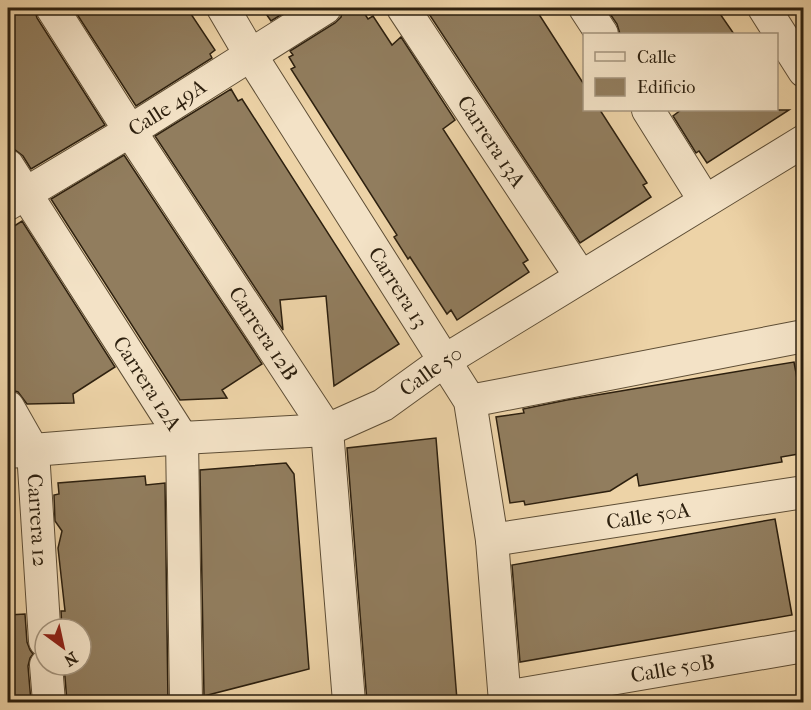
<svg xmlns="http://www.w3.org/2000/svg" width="811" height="710" viewBox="0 0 811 710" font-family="'IM FELL French Canon',serif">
<rect width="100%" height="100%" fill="#edd3a7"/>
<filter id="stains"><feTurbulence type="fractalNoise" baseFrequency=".00333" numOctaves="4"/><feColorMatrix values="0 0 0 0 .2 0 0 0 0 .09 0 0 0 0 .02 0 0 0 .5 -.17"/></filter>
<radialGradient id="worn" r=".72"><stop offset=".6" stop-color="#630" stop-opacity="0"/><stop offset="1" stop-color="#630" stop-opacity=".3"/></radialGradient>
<path fill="#917d5e" stroke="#2d200f" stroke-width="1.5" d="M8,8h26l3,10 68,107 -74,44 -8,-13 -9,-7 -6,-10z
M73,8h114l28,42 -5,4 2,4 -76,48z
M262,8h30l-21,13z
M343,8h18l7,11 5,-3 19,29 9,-8 54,83 -12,9 85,131 -5,3 6,9 -72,48 -6,-10 -4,4 -37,-57 -2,2 -14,-22 3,-2 -106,-166 4,-2 -6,-10 4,-2 -3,-4 45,-28 6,-6z
M437,8h98l50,78v24h15l47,73 -4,2 8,12 -71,46 -151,-229z
M606,8h110l18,26h-114l-3,-10z
M231,89l7,12 4,-2 157,245 -65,42 -8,-90 -46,4 3,30 -128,-194z
M681,110h108l-82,53 -8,-12 -3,2 -23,-37z
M124,155l138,209 -40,26 5,8 -47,2 -129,-201z
M22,221l93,146 -42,27 1,9 -47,1 -9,-12 -10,-3v-159z
M794,362l10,55v36l-23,4 1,5 -143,24 -2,-12 -27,17 -85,14 -1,-4 -14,2 -14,-86 28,-4 -1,-4 44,-9z
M436,438l21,262h-5v2h-85l-20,-254z
M286,463l8,11 15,195 -105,27 -4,-226z
M145,476l1,9 19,-2 3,219h-101l-3,-37h17v-36h-19l-1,-18h4l-7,-63 4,-17 -7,-10 -1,-26 5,-1 -1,-11z
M775,519l17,96 -272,47 -8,-97z
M25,614l2,28 3,8 3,4 -3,4 -2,8 3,36h-23v-87z"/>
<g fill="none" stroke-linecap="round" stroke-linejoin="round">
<g stroke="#5d4d35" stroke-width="34">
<g id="street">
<path id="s1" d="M52,8l78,123 197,299 22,272"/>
<path id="s2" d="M223,8l27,46 220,347 22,139 13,162"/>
<path id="s3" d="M403,8l178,269"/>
<path d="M585,8l17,26"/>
<path d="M764,8l40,63"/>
<path d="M648,110l57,91"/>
<path id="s4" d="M8,166l174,272 4,264"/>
<path id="s5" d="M8,204l122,-73 195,-123"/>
<path d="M470,401l334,-65"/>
<path id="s6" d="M8,407l25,44 12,190"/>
<path id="s7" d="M8,452l174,-14 145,-8 56,-25 61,-44 360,-220"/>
<path id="s8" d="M492,540l312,-48"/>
<path d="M46,665l3,37"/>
<path id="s9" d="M505,697l299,-51"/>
</g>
</g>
<use href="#street" stroke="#f3e2c6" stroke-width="32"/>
</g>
<g text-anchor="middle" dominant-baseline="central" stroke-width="5" stroke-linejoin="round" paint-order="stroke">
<g font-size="21" fill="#2d200f" stroke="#f3e2c6">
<text stroke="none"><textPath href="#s5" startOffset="186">Calle 49A</textPath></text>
<text stroke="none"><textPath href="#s3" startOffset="160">Carrera 13A</textPath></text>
<text stroke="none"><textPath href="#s2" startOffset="330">Carrera 13</textPath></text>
<text stroke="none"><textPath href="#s1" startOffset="388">Carrera 12B</textPath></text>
<text stroke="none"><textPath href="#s7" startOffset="440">Calle 50</textPath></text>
<text stroke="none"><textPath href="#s4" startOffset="258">Carrera 12A</textPath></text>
<text stroke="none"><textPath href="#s8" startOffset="158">Calle 50A</textPath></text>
<text stroke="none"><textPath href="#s6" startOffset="120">Carrera 12</textPath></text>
<text stroke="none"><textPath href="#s9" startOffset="170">Calle 50B</textPath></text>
</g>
</g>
<rect width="811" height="710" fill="none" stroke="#edd3a7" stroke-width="30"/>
<rect x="9" y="9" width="793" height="692" fill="none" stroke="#2d200f" stroke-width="3"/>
<rect x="15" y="15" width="781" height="680" fill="none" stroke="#2d200f" stroke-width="1.5"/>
<rect x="583" y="33" width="195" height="78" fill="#f3e2c6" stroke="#a4947d" stroke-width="1.5"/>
<rect x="595" y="52" width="30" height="9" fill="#f3e2c6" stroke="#a4947d" stroke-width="1.5"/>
<text x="637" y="63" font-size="18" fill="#2d200f">Calle</text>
<rect x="595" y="78" width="30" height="18" fill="#917d5e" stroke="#a4947d" stroke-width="1.5"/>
<text x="637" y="93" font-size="18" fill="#2d200f">Edificio</text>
<g transform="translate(63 647) rotate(147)"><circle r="28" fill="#f3e2c6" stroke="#a4947d" stroke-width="1.5"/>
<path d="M0-4.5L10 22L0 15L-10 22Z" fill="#8f2418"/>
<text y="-9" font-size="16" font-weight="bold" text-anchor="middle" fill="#2d200f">N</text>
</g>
<rect width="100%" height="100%" filter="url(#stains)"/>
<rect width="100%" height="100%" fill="url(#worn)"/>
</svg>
